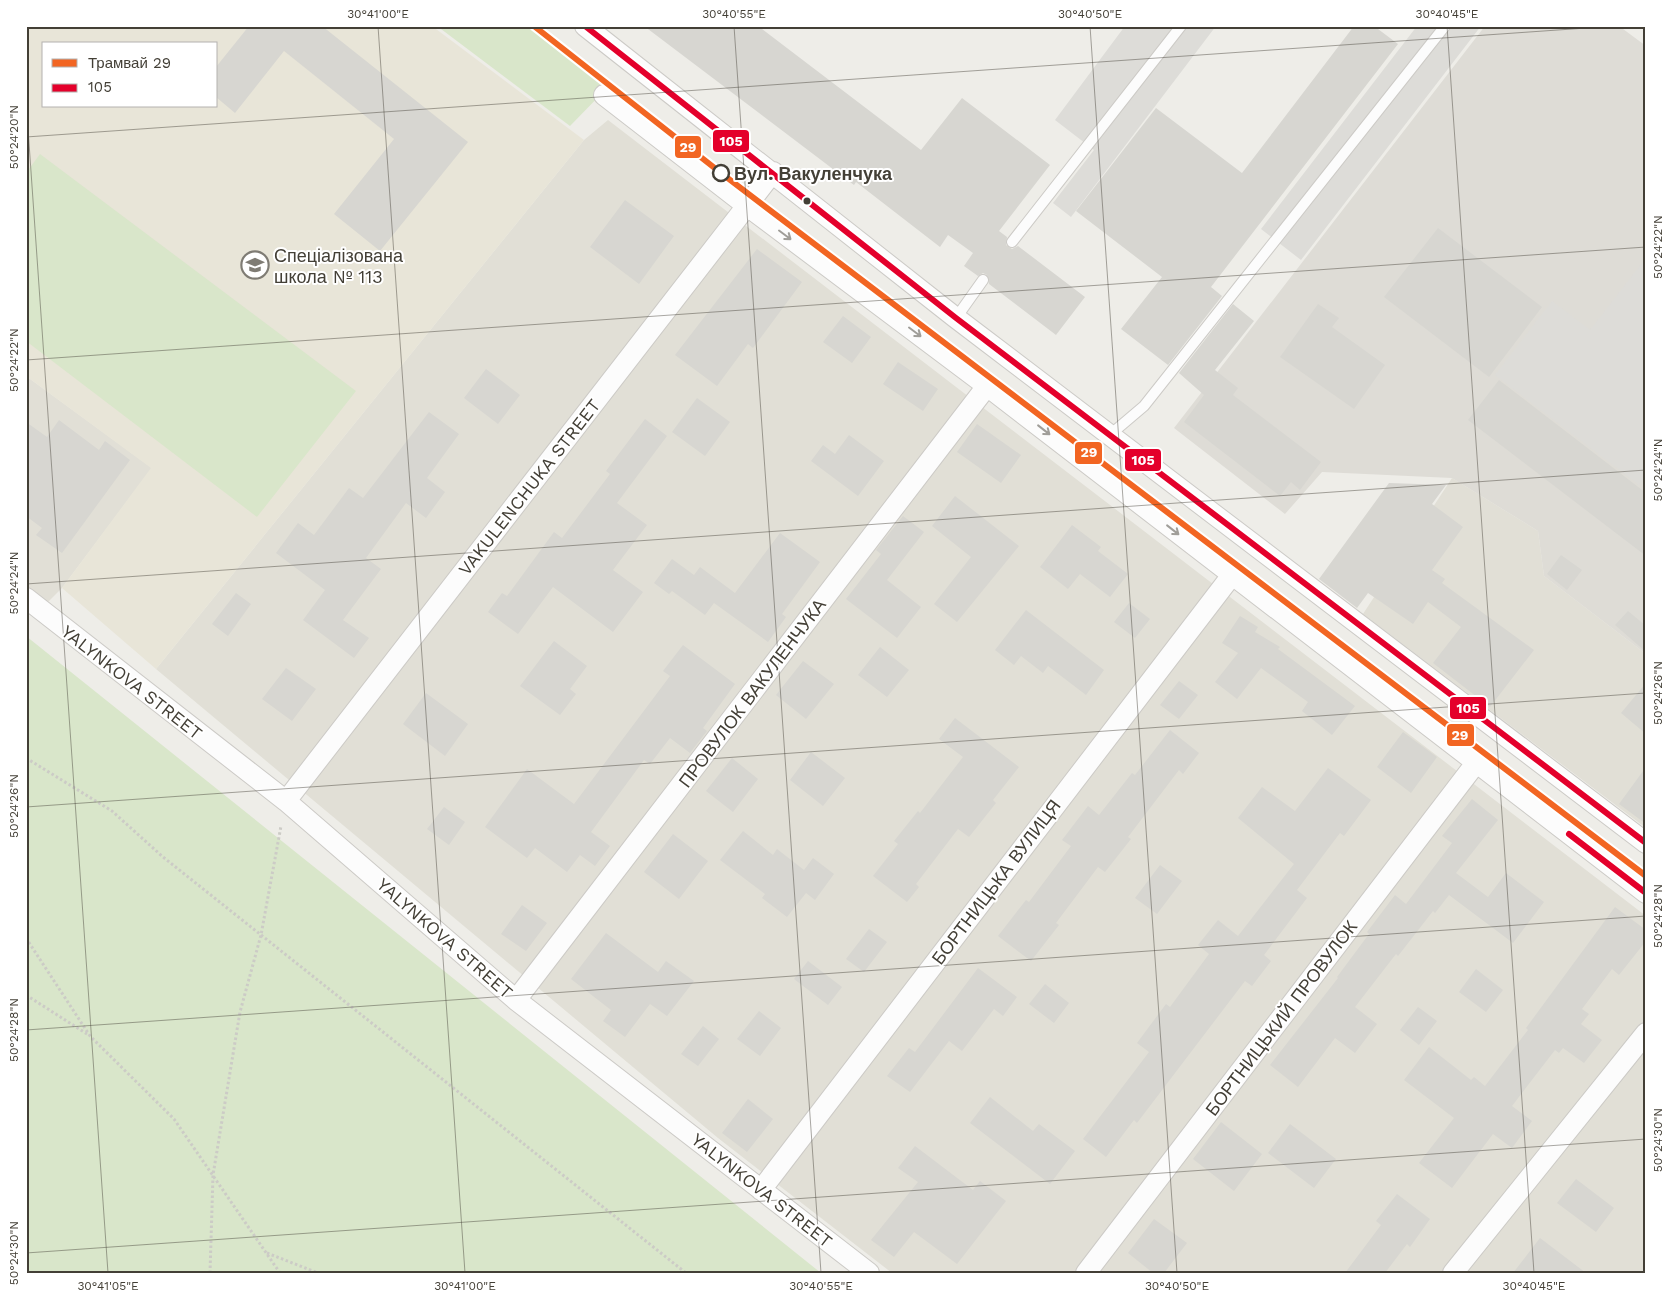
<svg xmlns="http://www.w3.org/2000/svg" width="1672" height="1299" viewBox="0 0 1672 1299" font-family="'Work Sans',sans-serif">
<rect width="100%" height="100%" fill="#eeede8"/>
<path fill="#e1dfd6" d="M608,120l1038,796v357h-754l-174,-135 -562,-469 428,-529z
M26,376l126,92 -90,120 -22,22 -14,-12z
M1452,478l86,53 6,45 102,78v174l-283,-214z"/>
<path fill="#dedcd6" d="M1485,26h134l27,20v608l-102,-78 -6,-45 -86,-53 -130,-6 -37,42 -111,-86z"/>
<path fill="#e8e5d8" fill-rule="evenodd" d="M26,26h406l152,114 -428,529 -94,-81 89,-120 -125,-92zM44,44h172v62h-172z"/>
<path fill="#d9e6ca" d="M437,26h94l78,60 -39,40z
M40,154l316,237 -99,126 -231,-176v-168z
M26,636l795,637h-795z"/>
<path fill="#dddcd8" d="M1125,26h91l-145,191 -18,-14 41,-53 -39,-30z
M1417,26h64l-180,234 -40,-31z
M1646,258v218l-7,9 -144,-110 57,-74 38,29z"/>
<path fill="#d7d6d1" d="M249,26h73l146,116 -88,109 -46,-37 60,-75 -110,-88 -49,62 -19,-16v-30z
M644,26h114l163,124 41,-52 88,67 -51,66 8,6 -1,8 6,4 6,-3 67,51 -29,38 -67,-51 -2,-9 -4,-2 -5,3 -14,-10 9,-13 -25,-18 -8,12 -84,-65 -2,3z
M1354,26h20l24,18 -187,243 11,9 -54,69 -47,-36 41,-52 -86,-66 80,-103 86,65z
M625,200l49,36 -35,48 -49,-37z
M1438,228l104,79 -53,70 -105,-80z
M757,249l45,33 -49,66 -5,-4 -31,42 -42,-31z
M1233,304l21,17 -39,49 23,18 -5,7 88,67 -21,28 -9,-8 -11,14 -96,-74 20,-27 -25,-22z
M1318,304l21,14 -7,9 53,38 -31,44 -74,-52z
M843,316l28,21 -19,26 -29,-21z
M898,362l40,27 -15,22 -40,-27z
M486,369l34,26 -22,29 -34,-26z
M1499,380l147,113v63l-178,-136z
M697,398l33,24 -25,34 -33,-24z
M429,412l30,22 -32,44 18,14 -19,26 -20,-15 -40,55 15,11 -38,51 26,18 -15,20 -51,-38 22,-30 -49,-37 22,-30 16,12 35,-47 14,10z
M645,419l22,17 -50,67 30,22 -34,45 30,22 -30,40 -60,-45 -35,47 -30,-22 14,-19 5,3 47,-64 8,6 48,-64 -4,-3z
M59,420l40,30 6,-9 25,19 -68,93 -26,-18 6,-7 -16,-12v-94l21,15z
M977,424l44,31 -20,28 -44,-31z
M849,435l35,26 -26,35 -47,-35 12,-16 12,9z
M1389,483l57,2 -14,19 31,23 -31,43 13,9 -3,4 92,67 -44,57 -57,-44 28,-36 -33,-25 -15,22 -45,-31 -11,15 -38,-29z
M955,496l64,50 -62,76 -23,-18 37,-47 -39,-31z
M903,516l21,16 -37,48 34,27 -24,31 -51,-39 35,-45 -5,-4z
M1072,525l29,22 -3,4 30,23 -18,23 -30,-23 -12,15 -28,-22z
M780,533l40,29 -38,52 4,3 -18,25 -54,-39 -9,12 -33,-24 -3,3 -15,-11 18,-24 22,16 6,-8 35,26z
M1561,555l21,15 -15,20 -20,-16z
M236,593l15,11 -23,32 -16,-12z
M1129,603l21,16 -15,19 -21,-16z
M1026,610l78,60 -18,25 -38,-29 -5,7 -22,-17 -7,9 -19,-15z
M1628,611l18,15v26l-31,-27z
M1240,616l18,11 -3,5 25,15 -2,2 77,57 -23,29 -30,-24 6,-9 -47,-34 -24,31 -22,-17 23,-29 -16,-10z
M554,641l33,25 -17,23 6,5 -16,21 -40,-29z
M683,645l52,39 -32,44 4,3 -17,22 -20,-15 -20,26 -6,-4 -53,72 19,14 -15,20 -15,-11 -13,17 -32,-24 -8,10 -42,-31 42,-58 47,35 96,-128 -7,-5z
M880,647l29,23 -22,27 -29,-22z
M803,661l31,23 -28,35 -30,-24z
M286,668l30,21 -24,32 -30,-22z
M1179,681l19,14 -19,24 -19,-14z
M1646,683v51l-25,-21z
M426,693l42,31 -23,32 -42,-32z
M955,718l64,49 -26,33 3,3 -27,34 -11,-8 -42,55 3,3 -12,15 -34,-26 25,-32 -4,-3 24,-30 2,2 43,-56 -24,-18z
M1170,730l29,23 -16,21 -4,-4 -51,67 3,2 -26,33 -7,-5 -42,56 3,2 -28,36 -33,-25 28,-36 3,2 42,-56 -9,-6 26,-34 11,9 33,-42 3,2z
M1403,732l34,25 -26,36 -34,-26z
M811,752l34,26 -22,28 -33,-26z
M732,758l26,21 -25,33 -27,-21z
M1646,767v57l-27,-20z
M1328,768l43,32 -27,36 -4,-3 -43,57 10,8 -43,57 7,6 -19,25 -7,-5 -108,142 -3,-3 -28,37 -23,-18 66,-87 -12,-9 29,-39 4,3 39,-53 -11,-9 20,-25 20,16 56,-72 -56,-46 24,-31 33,24z
M1472,799l26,21 -42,53 32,24 18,-24 38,29 -31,41 -64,-48 -14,18 -2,-2 -35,45 -2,-2 -41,53 22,17 -22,29 -20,-15 -37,49 -28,-22 68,-87 -1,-1 32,-43 -2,-2 28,-37 11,9 46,-61 -10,-7z
M444,807l21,15 -16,23 -22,-16z
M743,831l30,24 4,-6 27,21 9,-12 21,16 -19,26 -9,-7 -19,24 -25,-19 3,-4 -45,-34z
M673,834l35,27 -29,38 -35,-27z
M1160,865l22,16 -25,33 -22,-16z
M522,905l25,18 -21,28 -25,-17z
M1615,907l31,23v11l-27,34 -7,-6 -30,40 7,5 -8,10 21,16 -18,23 -21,-15 -4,5 -4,-3 -43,56 20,15 -20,27 -19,-14 -41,54 -33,-25 35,-45 -50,-38 25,-33 42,33 3,-3 11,9 43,-56 -2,-2z
M869,929l18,13 -23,30 -18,-13z
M606,933l52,39 8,-11 28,20 -27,35 -17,-12 -25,33 -22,-16 8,-11 -40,-31z
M808,961l34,26 -14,18 -34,-26z
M978,968l39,29 -14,19 -9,-7 -32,42 -13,-10 -39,51 -23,-16 22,-28 6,4z
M1476,969l27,21 -17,22 -27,-20z
M1045,984l24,19 -15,20 -25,-19z
M1418,1007l19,14 -18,24 -19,-15z
M759,1011l22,17 -21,28 -23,-17z
M703,1026l16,13 -21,27 -17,-12z
M990,1097l43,34 6,-7 36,27 -25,33 -80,-61z
M748,1099l25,20 -26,33 -25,-19z
M1221,1122l41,32 -28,37 -41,-32z
M1290,1124l46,35 -22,29 -46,-35z
M915,1146l58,44 7,-9 26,20 -49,63 -43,-32 -20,25 -23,-17 47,-58 -20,-14z
M1576,1179l38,29 -18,24 -39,-29z
M1397,1194l33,25 -20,28 -3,-3 -22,29h-40l36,-48 -5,-4z
M1154,1219l33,24 -23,30h-11l-25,-20z
M1540,1238l46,35h-73z"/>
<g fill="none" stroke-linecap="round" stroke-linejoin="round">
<g stroke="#cccac6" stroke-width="12">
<path id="service" d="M1012,242l169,-216
M956,318l27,-38
M1111,434l33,-28 301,-380"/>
</g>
<g stroke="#cccac6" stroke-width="22">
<path id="minor" d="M585,26l371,292 690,525
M604,95l142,110 241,181 659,507
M26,598l260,203 230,199 353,273
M286,801l487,-629
M516,1000l471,-614
M761,1190l471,-615
M1086,1273l390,-510
M1453,1273l193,-240"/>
</g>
<path stroke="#cccbc6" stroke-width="3" stroke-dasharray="2.5 2.5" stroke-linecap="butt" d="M26,758l86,53 51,46 523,416
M26,938l64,98 84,83 106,154
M26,995l61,39
M267,1253l51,20
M210,1273l3,-98 27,-163 21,-77 20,-109"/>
<use href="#service" stroke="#fcfcfc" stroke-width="10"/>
<use href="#minor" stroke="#fcfcfc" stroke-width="20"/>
<g stroke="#fff" stroke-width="10">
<path id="bus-1" d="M585,26l371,292 690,525
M1569,834l77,59"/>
</g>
<use href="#bus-1" stroke="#e4002b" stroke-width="6"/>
<g stroke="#fff" stroke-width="10">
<path id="tram-1" d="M534,26l187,147 925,703"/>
</g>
<use href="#tram-1" stroke="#f26522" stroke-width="6"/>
</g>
<defs><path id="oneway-shaft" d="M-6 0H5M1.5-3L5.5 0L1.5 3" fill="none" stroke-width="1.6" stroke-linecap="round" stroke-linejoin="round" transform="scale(1.25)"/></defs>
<g stroke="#a09e99">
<use href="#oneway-shaft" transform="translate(785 235) rotate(37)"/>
<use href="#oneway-shaft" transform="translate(915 332) rotate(37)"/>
<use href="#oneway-shaft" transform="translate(1044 430) rotate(38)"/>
<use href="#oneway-shaft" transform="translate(1173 530) rotate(38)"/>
</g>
<path fill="none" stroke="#433f36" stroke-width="1" stroke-opacity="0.45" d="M378,26l87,1247M734,26l87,1247M1090,26l87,1247M1447,26l87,1247M26,100l82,1173M26,137l1589,-111M26,360l1620,-113M26,584l1620,-114M26,807l1620,-114M26,1030l1620,-114M26,1253l1620,-114"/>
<defs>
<g id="school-ring" transform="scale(1.4375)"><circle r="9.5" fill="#fff" stroke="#7f7c74" stroke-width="1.5"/><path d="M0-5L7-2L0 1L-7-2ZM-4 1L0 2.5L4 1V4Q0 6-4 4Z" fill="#7f7c74"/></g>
</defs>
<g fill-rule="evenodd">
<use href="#school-ring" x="255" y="265"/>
</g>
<circle fill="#fff" stroke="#433f36" stroke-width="2.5" cx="721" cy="173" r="8"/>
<circle fill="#433f36" stroke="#fff" stroke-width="2" cx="807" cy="201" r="4.5"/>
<g text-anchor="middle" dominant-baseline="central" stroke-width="4" stroke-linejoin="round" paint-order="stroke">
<g font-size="18" font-weight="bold" fill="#433f36" stroke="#fff" text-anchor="start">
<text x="734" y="173">Вул. Вакуленчука</text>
</g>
<g font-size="18" fill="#433f36" stroke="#fff" text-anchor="start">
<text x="274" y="255">Спеціалізована<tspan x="274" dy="21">школа № 113</tspan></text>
</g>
<g font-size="18" fill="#433f36" stroke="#fff">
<text transform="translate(529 487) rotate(-52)">VAKULENCHUKA STREET</text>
<text transform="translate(132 682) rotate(38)">YALYNKOVA STREET</text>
<text transform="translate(752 693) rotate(-53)">ПРОВУЛОК ВАКУЛЕНЧУКА</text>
<text transform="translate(996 882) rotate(-53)">БОРТНИЦЬКА ВУЛИЦЯ</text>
<text transform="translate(445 938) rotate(41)">YALYNKOVA STREET</text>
<text transform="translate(1281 1018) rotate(-53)">БОРТНИЦЬКИЙ ПРОВУЛОК</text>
<text transform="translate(762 1190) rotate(38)">YALYNKOVA STREET</text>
</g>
</g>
<g stroke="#fff" stroke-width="2">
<rect x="712" y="129" width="38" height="24" rx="5" fill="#e4002b"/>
<rect x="674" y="135" width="28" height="24" rx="5" fill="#f26522"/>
<rect x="1074" y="441" width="29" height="24" rx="5" fill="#f26522"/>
<rect x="1124" y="448" width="38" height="24" rx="5" fill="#e4002b"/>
<rect x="1449" y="696" width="38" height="24" rx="5" fill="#e4002b"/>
<rect x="1446" y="723" width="29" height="24" rx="5" fill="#f26522"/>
</g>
<g font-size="14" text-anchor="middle" font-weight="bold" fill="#fff">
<text x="731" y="146">105</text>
<text x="688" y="152">29</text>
<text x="1089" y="457">29</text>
<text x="1143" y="465">105</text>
<text x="1468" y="713">105</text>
<text x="1460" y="740">29</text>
</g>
<rect width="1672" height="1299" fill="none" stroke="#ffffff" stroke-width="55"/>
<rect x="42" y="42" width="175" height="65" fill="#ffffff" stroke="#b4b2af"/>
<rect x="52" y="59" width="25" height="8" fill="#f26522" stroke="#b4b2af"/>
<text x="88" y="68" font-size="15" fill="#433f36">Трамвай 29</text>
<rect x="52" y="84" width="25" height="8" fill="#e4002b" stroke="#b4b2af"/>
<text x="88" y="92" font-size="15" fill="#433f36">105</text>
<rect x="28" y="28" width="1616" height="1244" fill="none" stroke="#433f36" stroke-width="2"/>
<g font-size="12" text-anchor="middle" fill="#433f36">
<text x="378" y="18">30°41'00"E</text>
<text x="734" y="18">30°40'55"E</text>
<text x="1090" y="18">30°40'50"E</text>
<text x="1447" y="18">30°40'45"E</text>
<text transform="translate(14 137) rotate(-90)" y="4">50°24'20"N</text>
<text transform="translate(1658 247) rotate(-90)" y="4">50°24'22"N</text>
<text transform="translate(14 360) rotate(-90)" y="4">50°24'22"N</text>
<text transform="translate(1658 470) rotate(-90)" y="4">50°24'24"N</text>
<text transform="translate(14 583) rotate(-90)" y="4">50°24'24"N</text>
<text transform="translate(1658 693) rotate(-90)" y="4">50°24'26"N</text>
<text transform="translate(14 806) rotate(-90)" y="4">50°24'26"N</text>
<text transform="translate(1658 916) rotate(-90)" y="4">50°24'28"N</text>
<text transform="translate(14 1030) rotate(-90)" y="4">50°24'28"N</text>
<text transform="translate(1658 1140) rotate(-90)" y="4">50°24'30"N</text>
<text transform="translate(14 1253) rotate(-90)" y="4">50°24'30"N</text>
<text x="108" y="1290">30°41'05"E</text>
<text x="465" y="1290">30°41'00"E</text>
<text x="821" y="1290">30°40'55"E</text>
<text x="1177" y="1290">30°40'50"E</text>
<text x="1534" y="1290">30°40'45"E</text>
</g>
</svg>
